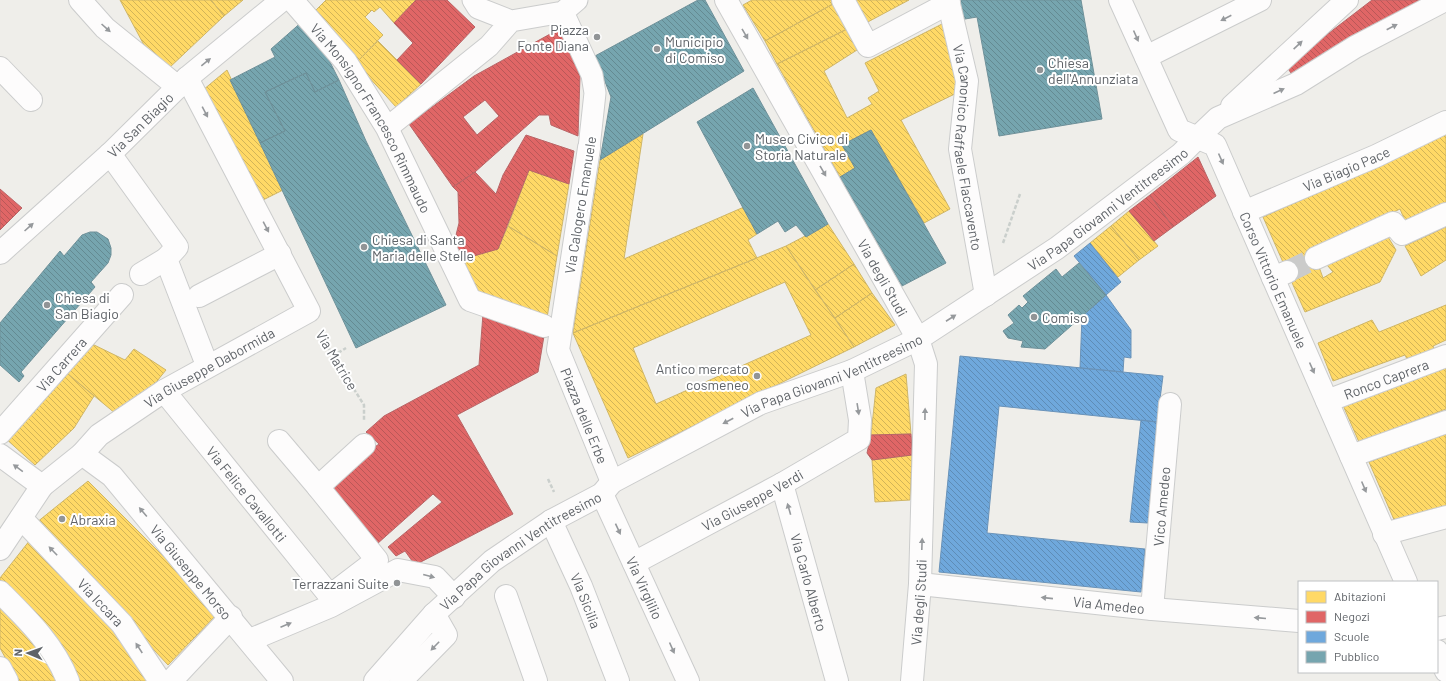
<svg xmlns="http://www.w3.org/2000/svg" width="1446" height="681" viewBox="0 0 1446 681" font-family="Barlow,sans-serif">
<defs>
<pattern id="homes-back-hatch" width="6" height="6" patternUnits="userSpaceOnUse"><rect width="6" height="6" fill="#ffd966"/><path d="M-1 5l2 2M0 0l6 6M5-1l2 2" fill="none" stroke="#d2b458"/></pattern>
<pattern id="shops-back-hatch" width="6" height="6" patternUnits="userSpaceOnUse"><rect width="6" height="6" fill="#e06666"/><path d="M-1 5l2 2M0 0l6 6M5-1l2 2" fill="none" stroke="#b95858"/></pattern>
<pattern id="schools-back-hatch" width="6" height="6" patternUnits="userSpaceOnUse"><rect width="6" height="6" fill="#6fa8dc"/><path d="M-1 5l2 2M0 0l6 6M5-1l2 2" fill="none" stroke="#5e8cb6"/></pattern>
<pattern id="public-back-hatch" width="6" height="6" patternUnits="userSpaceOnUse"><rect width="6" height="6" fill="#76a5af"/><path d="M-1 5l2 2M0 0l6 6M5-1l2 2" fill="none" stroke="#648a92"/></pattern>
</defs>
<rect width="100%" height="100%" fill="#efeeea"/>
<path fill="url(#homes-back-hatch)" stroke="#cfb667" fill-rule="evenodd" d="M120,0h91l13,16 -56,53 -24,-24z
M211,0h32l-19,16z
M326,0h90l-22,23 -14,-16 -6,5 -2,-2 -7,7 18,18 -27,28 -42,-51z
M752,0h79l2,4 -68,37 -22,-36z
M852,0h57l-45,24z
M833,4l14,25 -70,35 -12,-23z
M944,23l17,68 -60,29 49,89 -26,14 -53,-93 -29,15 13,23 -15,9 -63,-113 70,-35 10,21 -33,21 23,47 25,-14 -4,-6 11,-7 -14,-28z
M378,41l43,43 -25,23 -40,-44z
M227,70l56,120 -22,11 -58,-111z
M1446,133v71l-40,19 -6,-14 -87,41 10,28 10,-6 -6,-7 58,-33 11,18 -16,32 -75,30 -42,-95 131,-58z
M643,134l-19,125 120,-52 13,27 -9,6 9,18 -184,75 27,-173z
M529,170l40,14 -12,72 -49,-30z
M1129,211l29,35 -19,14 -28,-34z
M828,224l26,40 -39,26 -29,-44z
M508,226l49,30 -10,62 -67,-21 -17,-38 35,-10z
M1111,226l28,34 -21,17 -28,-34z
M1446,227v33l-25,16 -16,-30z
M786,246l68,101 -226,111 -55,-125zM785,282l26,53 -155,69 -23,-56z
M854,264l18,29 -37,25 -20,-28z
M872,293l23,32 -41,22 -19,-29z
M1446,305v35l-13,6 4,9 -27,10 -5,-10 -72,26 -15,-38 54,-23 7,12z
M88,342l37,18 9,-11 32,21 -13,16 -37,28 -54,-45z
M1446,366v43l-87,33 -17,-39z
M62,369l32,27 -20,32 -39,37 -31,-28z
M906,374l5,60 -40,1 5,-47z
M1446,434v75l-51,13 -26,-60z
M912,455l-2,45 -35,2 -3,-42z
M88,481l131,131 -51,53 -132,-142z
M30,540l92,94 28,47h-75l-75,-97v-6z
M0,601l26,28 32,52h-40l-18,-33z"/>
<path fill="url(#shops-back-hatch)" stroke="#b96567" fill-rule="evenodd" d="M416,0h31l28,27 -54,57 -24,-24 16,-17 -19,-20z
M1372,0h49l-74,41 -53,36 -8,-11z
M561,28l19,48 -2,60 -27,-11 -2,-10h-10l-64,57 -22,15 -44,-63 65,-48zM485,100l14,16 -22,19 -14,-18z
M526,135l48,16 -5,33 -40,-14 -31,79 -35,10 -9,-16 5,-20 -1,-31 -5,-5 22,-15 21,22 7,-19z
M1198,157l18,39 -43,31 -23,-32z
M0,189l22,19 -22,22z
M1150,195l23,32 -19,14 -25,-30z
M483,314l61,22 -6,36 -81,43 56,99 -98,51 -10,-14 -9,5 -8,-9 54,-45 -9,-8 -56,50 -45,-57 33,-33 14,-10 -13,-12 18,-16 95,-51z
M911,434l1,21 -40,5 -5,-7 4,-18z"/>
<path fill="url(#schools-back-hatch)" stroke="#6a93b9" d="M1090,243l31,39 -15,13 -32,-39z
M1106,295l25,35v28l-7,-1 -1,15 -43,-4 2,-52z
M960,356l203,20 -6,46 -158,-16 -12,127 158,16 -4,43 -202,-20z
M1141,420l16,2 -9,101 -18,-1z"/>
<path fill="url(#public-back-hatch)" stroke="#6f919a" d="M698,0h7l39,71 -144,89 11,-63 -16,-41z
M955,0h126l21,119 -103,17 -22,-119 -18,3z
M304,20l14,18 21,42 -24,12 -9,-19 -41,19 20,39 -25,12 -30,-63 45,-23 -4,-8z
M306,73l9,19 24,-12 27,61 80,164 -90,43 -96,-205 25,-12 -20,-39z
M753,88l75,136 -22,13 -10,-12 -11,7 -7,-11 -21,13 -60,-112z
M871,130l75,133 -44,23 -62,-109 15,-9 -13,-23z
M90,232h7l11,7 3,9v7l-3,8 -17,19 4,5 -74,85 3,4 -5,6 -19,-17v-42l60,-72 4,5 18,-21z
M1079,263l27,32 -61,54 -24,-2 2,-6 -15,-3 -5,-7 11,-8 -6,-8 11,-10 3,3 6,-6 -5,-6 33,-27 6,8z"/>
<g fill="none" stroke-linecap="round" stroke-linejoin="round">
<path stroke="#cbcbca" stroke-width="22" stroke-dasharray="22 11" stroke-linecap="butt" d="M1287,272l29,-14"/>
<g stroke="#cbcccc" stroke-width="23">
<path id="pedestrian" d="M473,0l5,8 33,13 52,-9 14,-12
M563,12l29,63 3,18 -6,55
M387,128l102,-82 22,-25"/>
</g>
<g stroke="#cbcccc" stroke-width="24">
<g id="minor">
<path d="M80,0l25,28 73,59"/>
<path id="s1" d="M292,0l54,62 41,66 83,172 74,26"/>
<path id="s2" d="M726,0l192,339"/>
<path d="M843,0l25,46 81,-43"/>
<path id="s3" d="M948,0l19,81 -7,68 26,146"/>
<path d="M1146,57l114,-57"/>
<path d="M0,68l31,32"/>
<path d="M1232,106l115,-106"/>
<path d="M1197,138l21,-20 78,-34 59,-37 90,-47"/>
<path id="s4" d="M589,148l-31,202 54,132"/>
<path d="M110,154l67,93 -11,12 41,106"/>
<path id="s5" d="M1244,212l132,-56 70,-34"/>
<path d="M1316,258l77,-35 9,11 44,-20"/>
<path d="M141,274l25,-15"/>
<path d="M1273,278l14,-6"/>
<path d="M199,296l81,-42"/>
<path id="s6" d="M164,391l166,205"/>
<path id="s7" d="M1327,401l119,-45"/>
<path id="s8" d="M0,433l122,-138"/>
<path d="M279,441l39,46"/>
<path id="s9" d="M82,454l17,-19 65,-44 145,-80 -122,-233"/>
<path d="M1351,456l95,-34"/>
<path id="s10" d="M782,484l55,197"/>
<path id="s11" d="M602,494l86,187"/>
<path id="s12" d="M21,518l101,106 38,57"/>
<path id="s13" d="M551,521l30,65 37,95"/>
<path d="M1384,534l62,-17"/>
<path d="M0,549l42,-63"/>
<path id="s14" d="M634,563l148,-79 77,-45 1,-19 -8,-49"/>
<path id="s15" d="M920,584l232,25 147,12"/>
<path d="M0,592c27,27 54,53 68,89"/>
<path d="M335,592l42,-32 -59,-73 46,-42"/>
<path d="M506,596l30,85"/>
<path id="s16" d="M1152,609l18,-205"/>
<path d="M1437,629l9,-2"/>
<path d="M250,640l81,-34 67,-36 37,7 19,20"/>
<path d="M0,668l7,13"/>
<path d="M171,681l60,-64"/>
<path d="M401,681l45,-46 -12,-21"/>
</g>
</g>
<g stroke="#cbcccc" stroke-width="24">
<g id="tertiary">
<path id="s17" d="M1120,0l59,130 36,15 191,437"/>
<path id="s18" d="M0,253l110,-99 77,-76 95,-78"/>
<path id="s19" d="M0,455l42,31 40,-32 30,22 170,205"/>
<path d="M1437,651l9,20"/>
<path id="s20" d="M375,681l59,-67 58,-53 59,-40 51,-27 10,-12 149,-79 91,-32 66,-32 139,-91 124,-94 16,-16"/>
<path id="s21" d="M912,681l8,-97 6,-220 -8,-25"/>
</g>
</g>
<path stroke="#cacfcc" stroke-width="2.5" stroke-dasharray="4 2" stroke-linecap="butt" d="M1003,243l17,-49
M320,332l13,24 31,49v15
M333,356l13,-8
M548,479l6,13"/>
<use href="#pedestrian" stroke="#fdfcfc" stroke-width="21"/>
<use href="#minor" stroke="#fdfcfc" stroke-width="22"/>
<use href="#tertiary" stroke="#fdfcfc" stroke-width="22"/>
</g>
<defs><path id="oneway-solid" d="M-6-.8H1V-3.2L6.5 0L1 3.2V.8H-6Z"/></defs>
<g fill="#96999c">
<use href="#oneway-solid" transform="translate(1226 18) rotate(153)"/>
<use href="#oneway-solid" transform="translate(1392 27) rotate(-27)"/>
<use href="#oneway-solid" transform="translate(106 28) rotate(42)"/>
<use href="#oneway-solid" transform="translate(745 34) rotate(60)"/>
<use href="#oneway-solid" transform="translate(1136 36) rotate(66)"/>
<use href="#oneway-solid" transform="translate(1298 45) rotate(-43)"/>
<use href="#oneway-solid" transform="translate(206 62) rotate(-39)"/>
<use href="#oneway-solid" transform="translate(1279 91) rotate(-24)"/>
<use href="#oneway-solid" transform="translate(205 112) rotate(62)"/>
<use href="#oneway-solid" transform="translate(1221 159) rotate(66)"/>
<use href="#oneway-solid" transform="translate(823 171) rotate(60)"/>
<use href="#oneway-solid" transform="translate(29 227) rotate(-42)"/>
<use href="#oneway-solid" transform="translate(266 227) rotate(62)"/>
<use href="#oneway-solid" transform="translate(951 318) rotate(-33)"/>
<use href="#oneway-solid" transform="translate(1312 368) rotate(66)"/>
<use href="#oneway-solid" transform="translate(858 409) rotate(81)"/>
<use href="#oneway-solid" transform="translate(925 414) rotate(-89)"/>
<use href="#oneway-solid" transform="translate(728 421) rotate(152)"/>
<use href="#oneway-solid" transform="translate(18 468) rotate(-144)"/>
<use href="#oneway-solid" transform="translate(1364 487) rotate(67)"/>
<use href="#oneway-solid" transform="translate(789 509) rotate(-106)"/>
<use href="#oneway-solid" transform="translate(143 512) rotate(-130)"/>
<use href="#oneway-solid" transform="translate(618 529) rotate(65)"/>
<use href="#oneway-solid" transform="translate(922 544) rotate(-88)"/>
<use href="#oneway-solid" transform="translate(53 551) rotate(-134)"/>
<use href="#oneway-solid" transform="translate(429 576) rotate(15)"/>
<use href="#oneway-solid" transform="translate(1047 598) rotate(-174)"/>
<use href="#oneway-solid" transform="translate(1260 618) rotate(-175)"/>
<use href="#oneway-solid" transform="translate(286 625) rotate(-23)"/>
<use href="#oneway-solid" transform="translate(435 646) rotate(134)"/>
<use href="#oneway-solid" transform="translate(139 648) rotate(-123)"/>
<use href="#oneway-solid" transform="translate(672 648) rotate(66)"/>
</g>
<g fill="#919496" stroke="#fff" stroke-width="1.5">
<circle cx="597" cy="37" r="4"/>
<circle cx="657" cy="49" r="4"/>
<circle cx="1040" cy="70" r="4"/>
<circle cx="747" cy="146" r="4"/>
<circle cx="364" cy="247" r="4"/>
<circle cx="47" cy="305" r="4"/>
<circle cx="1034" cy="317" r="4"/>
<circle cx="757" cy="376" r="4"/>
<circle cx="62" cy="519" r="4"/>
<circle cx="397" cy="583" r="4"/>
</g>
<g text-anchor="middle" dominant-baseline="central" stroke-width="4" stroke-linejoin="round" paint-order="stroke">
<g font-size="14" fill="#5f6368" stroke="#fff" text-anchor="start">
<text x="589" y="29" text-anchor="end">Piazza<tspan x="589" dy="16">Fonte Diana</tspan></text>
<text x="665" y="41">Municipio<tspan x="665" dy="16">di Comiso</tspan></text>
<text x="1048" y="62">Chiesa<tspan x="1048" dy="16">dell'Annunziata</tspan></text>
<text x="755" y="138">Museo Civico di<tspan x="755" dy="16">Storia Naturale</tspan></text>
<text x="372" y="239">Chiesa di Santa<tspan x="372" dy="16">Maria delle Stelle</tspan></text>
<text x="55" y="297">Chiesa di<tspan x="55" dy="16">San Biagio</tspan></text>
<text x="1042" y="317">Comiso</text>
<text x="749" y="368" text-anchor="end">Antico mercato<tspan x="749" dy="16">cosmeneo</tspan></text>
<text x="70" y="519">Abraxia</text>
<text x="389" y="583" text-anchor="end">Terrazzani Suite</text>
</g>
<g font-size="14" fill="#5f6368" stroke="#fff">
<text stroke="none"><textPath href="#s1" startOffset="143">Via Monsignor Francesco Rimmaudo</textPath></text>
<text stroke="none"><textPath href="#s18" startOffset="190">Via San Biagio</textPath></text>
<text stroke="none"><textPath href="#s3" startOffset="150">Via Canonico Raffaele Flaccavento</textPath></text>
<text stroke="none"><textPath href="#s5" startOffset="111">Via Biagio Pace</textPath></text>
<text transform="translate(580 205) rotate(-81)">Via Calogero Emanuele</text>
<text stroke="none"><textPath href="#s20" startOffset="881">Via Papa Giovanni Ventitreesimo</textPath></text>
<text stroke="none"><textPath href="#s2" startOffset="319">Via degli Studi</textPath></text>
<text stroke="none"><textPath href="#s17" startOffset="329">Corso Vittorio Emanuele</textPath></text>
<text transform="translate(337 360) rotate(59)">Via Matrice</text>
<text stroke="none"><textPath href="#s8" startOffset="92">Via Carrera</textPath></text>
<text stroke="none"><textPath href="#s9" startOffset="155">Via Giuseppe Dabormida</textPath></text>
<text stroke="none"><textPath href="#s20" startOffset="557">Via Papa Giovanni Ventitreesimo</textPath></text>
<text stroke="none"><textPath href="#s7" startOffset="63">Ronco Caprera</textPath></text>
<text stroke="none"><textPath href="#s4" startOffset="275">Piazza delle Erbe</textPath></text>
<text stroke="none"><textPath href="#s6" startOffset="132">Via Felice Cavallotti</textPath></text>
<text stroke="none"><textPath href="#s14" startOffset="134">Via Giuseppe Verdi</textPath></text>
<text stroke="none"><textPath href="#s16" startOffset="103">Vico Amedeo</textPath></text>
<text stroke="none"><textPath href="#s20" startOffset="197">Via Papa Giovanni Ventitreesimo</textPath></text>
<text stroke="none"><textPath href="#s19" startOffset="265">Via Giuseppe Morso</textPath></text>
<text stroke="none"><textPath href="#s10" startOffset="102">Via Carlo Alberto</textPath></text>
<text stroke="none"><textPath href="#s11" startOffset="103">Via Virglilio</textPath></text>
<text stroke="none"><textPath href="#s13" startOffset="87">Via Sicilia</textPath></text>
<text stroke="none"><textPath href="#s12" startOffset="116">Via Iccara</textPath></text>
<text stroke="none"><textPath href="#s21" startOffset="79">Via degli Studi</textPath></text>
<text stroke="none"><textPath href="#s15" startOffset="190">Via Amedeo</textPath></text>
</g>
</g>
<rect x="1298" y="581" width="140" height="92" fill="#ffffff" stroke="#bfc1c3"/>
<rect x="1306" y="591" width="20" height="12" fill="#ffd966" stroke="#bfc1c3"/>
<text x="1334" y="601" font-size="12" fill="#5f6368">Abitazioni</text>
<rect x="1306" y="611" width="20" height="12" fill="#e06666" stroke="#bfc1c3"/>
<text x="1334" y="621" font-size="12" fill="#5f6368">Negozi</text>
<rect x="1306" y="631" width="20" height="12" fill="#6fa8dc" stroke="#bfc1c3"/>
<text x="1334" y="641" font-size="12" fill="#5f6368">Scuole</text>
<rect x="1306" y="651" width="20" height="12" fill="#76a5af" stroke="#bfc1c3"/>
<text x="1334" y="661" font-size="12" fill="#5f6368">Pubblico</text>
<g transform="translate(28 653) rotate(272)" stroke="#ffffff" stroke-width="3" paint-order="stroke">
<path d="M0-3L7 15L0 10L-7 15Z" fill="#5f6368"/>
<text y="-6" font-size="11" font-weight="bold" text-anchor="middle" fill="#5f6368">N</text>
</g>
</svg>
